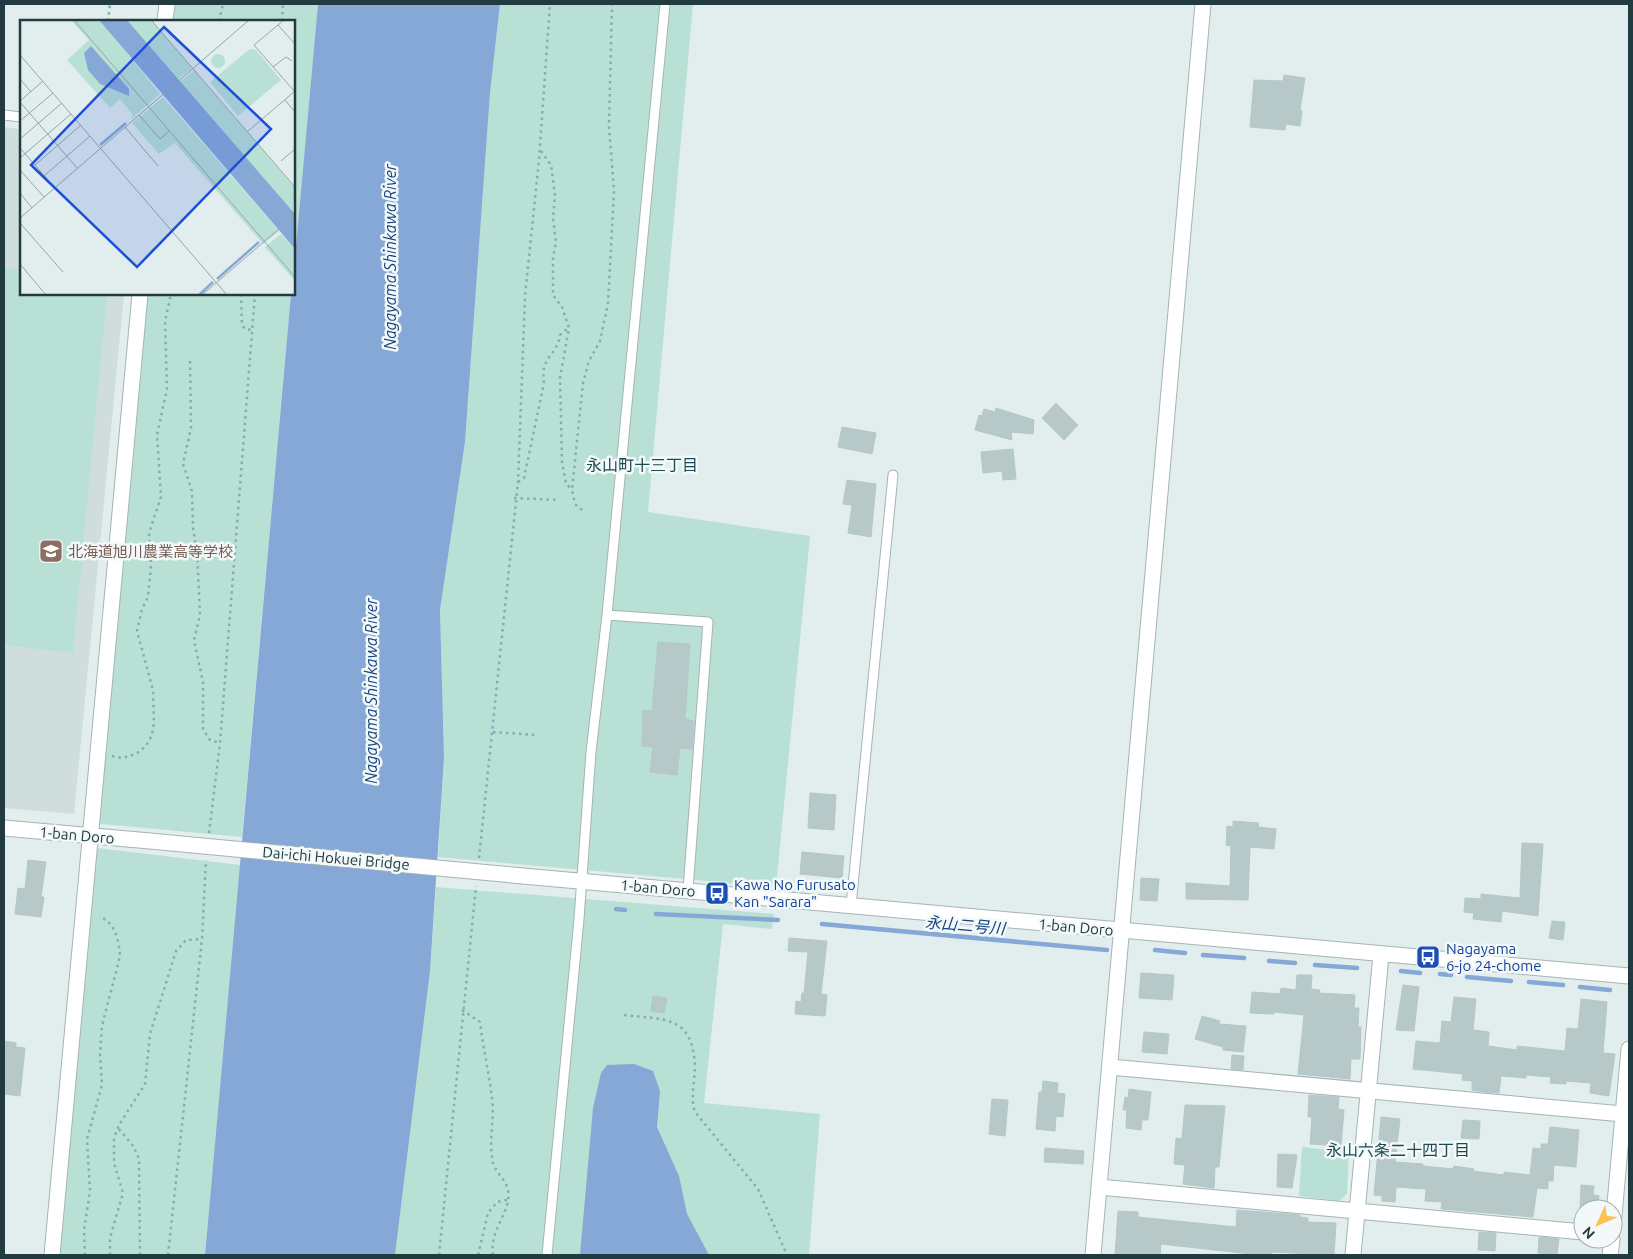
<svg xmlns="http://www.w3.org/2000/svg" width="1633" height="1259" viewBox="0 0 1633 1259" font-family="Ubuntu,'Noto Sans JP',sans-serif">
<rect width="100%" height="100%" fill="#e2eded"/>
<path fill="#d0dddd" d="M4,127l17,2v165h103l-50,520 -70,-6z"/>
<path fill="#b9e0d4" d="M173,4h145l-24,264v-247h-123z
M500,4h193l-45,508 162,24 -34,351 -338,-30 6,-99 -4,-148 25,-168 25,-349z
M4,268l17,1v25h86l-34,359 -69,-8z
M147,294h144l-49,543 -151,-14z
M89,847l151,18 -35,390h-152z
M436,887l338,27 -2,15 -49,-5 -19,179 116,11 -11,141h-414l35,-284z
M1302,1147l47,5 -2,42 -8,7 -40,-5z"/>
<path fill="#86a8d6" d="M318,4h182l-10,89 -25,349 -25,168 4,148 -14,213 -35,284h-190l86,-961h3v-26z
M634,1064l19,7 7,20 -3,36 22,49 8,38 22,41h-129l13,-147 8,-35 6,-8z"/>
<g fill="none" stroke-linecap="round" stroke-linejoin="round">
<path stroke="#86a8d6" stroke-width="4.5" d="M616,909l9,1
M656,914l122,6
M822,924l285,26
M1155,950l30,3
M1203,955l41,3
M1269,961l26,2
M1315,965l42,3
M1401,971l19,2
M1440,974l11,1
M1467,977l44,4
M1529,982l34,3
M1580,987l30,3"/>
</g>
<path fill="#b7c8c8" stroke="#b4c7c7" d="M1284,75l21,3 -5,32 2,1 -2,15 -14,-2 -1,6 -35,-3 4,-47 29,1z
M1056,403l22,22 -14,15 -22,-22z
M996,408l38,12 -1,14 -22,-2 1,8 -37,-10 4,-15 3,1 2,-7 11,3z
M842,427l34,6 -4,21 -34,-7z
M1013,449l3,30 -13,1 -1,-9 -19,2 -2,-21z
M847,480l29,4 -5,53 -23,-4 4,-28 -9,-1z
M658,642l32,2 -5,75 9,2 -2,28 -12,-1 -3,27 -27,-3 3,-25 -11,-1 1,-36 9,1z
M810,793l26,2 -2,35 -26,-2z
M1233,821l26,2 -1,4 18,2 -2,20 -24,-2 -2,53 -62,-1v-16l44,3 1,-40 -5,-1 1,-19 6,1z
M1522,843l21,1 -5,72 -36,-5 -1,11 -28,-3 1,-6 -10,-1 1,-14 16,1v-5l39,4z
M802,852l42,4 -2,22 -42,-4z
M28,860l18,2 -5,35h3l-3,20 -26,-3 3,-26 7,1z
M1141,878l18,1 -2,22 -17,-1z
M1552,921l13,1 -2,18 -14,-2z
M789,938l38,3 -6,53 6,1 -2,21 -30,-2 1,-13 5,1 1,-9h2l4,-41 -20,-1z
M1141,973l33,2 -2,25 -33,-2z
M1297,975h15l-1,14 9,1 -1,3 36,2 -1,13h5l-1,19h3l-1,32h-9l-1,20 -52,-5 6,-59 -30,-3v2l-24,-1 2,-21 28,2 1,-6 15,2z
M1403,985l16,2 -5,44 -18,-1z
M653,996l14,2 -3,15 -13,-2z
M1454,997l22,2 -3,31 16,2 -1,14 29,4v-4l48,5 2,-23 11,1 3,-30 26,3 -4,51 12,1 -6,42 -19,-3 1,-10 -25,-2v3l-16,-1 1,-6 -25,-2v3l-25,-2 -2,17 -14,-1 -13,-2v-9l-10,-1 1,-6 -50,-5 3,-28 24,2 2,-22 9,1z
M1202,1016l18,5 -1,3 27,2 -3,26 -20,-2v-3l-28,-8z
M1144,1032l25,2 -2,20 -25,-2z
M4,1041l12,2v4l9,1 -5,48 -16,-2z
M1232,1055l12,1 -1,14 -12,-1z
M1043,1081l15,2 -1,10 8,1 -2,23 -7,-1 -1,15 -19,-2 3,-37h3z
M1129,1089l22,3 -3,28h-6l-1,10 -15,-2 1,-18h-4l2,-13 3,1z
M1309,1095l30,2 -1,12 6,1 -3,36 -31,-2 2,-27h-4z
M992,1099l16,1 -3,36 -16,-2z
M1185,1105l40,1 -6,61h-4l-1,21 -31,-4 2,-19 -11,-1 2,-26 6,1z
M1381,1117l19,2 -5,43 28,2v2l30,3 1,-3 20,3 -1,2 31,4v-3l26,3 3,-27 8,1v-5h7l2,-17 29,3 -3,37 -22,-2 -1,16h-5v8l-11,-1 -4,29 -92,-8 1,-7 -17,-1 1,-12 -30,-2 -1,15 -13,-1v-5l-8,-1z
M1463,1120l17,1 -1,18 -18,-1z
M1045,1148l39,3 -1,13 -39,-2z
M1278,1154l19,1 -5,33 -15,-1z
M1581,1185l13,1 -1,9 6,1 -1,13 -18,-1z
M1237,1210l63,5v2l8,1v4l28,1 -2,32 -62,-3v3h-13l-98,-11 -1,11h-45l3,-44 20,1v5l98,10z
M1479,1232l17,1 -1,18 -17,-1z
M1539,1237l20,2 -2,15 -19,-1z"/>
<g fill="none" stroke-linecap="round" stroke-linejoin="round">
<g stroke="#a4b4b6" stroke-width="11">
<path id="service" d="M4,115l17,2
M607,615l101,7 -20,268
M851,906l42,-431
M547,1255l32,-336 12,-167 16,-137 58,-611"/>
</g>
<g stroke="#a4b4b6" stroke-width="17">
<path id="minor" d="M165,21l2,-17
M4,828l146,13
M1110,1067l513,47
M1099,1187l484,45
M1613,1226l16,-177
M52,1255l88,-961
M1093,1255l110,-1251
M1353,1255l28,-300
M1610,1255l2,-16"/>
</g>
<g stroke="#a4b4b6" stroke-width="17">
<path id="tertiary" d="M523,876l1106,100"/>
</g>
<path stroke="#80aeb3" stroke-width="2.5" stroke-dasharray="2.5 4" stroke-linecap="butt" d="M108,21l2,-17
M219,21l4,-17
M282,21l1,-17
M541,151l10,14 4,30 -2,23 3,24 -3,16v37l9,12 7,21 -9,50 2,84 4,21 5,6
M241,294l1,31 3,4 7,1
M190,361l1,67 -8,36 9,27 1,37 4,23 3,64 -6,25 9,42v47l7,11 10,3
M518,482l6,-4 20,-95c-4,-28 13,-26 16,-48l8,-7
M514,498l45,2
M582,510l-7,-6 -3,-14 11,-107 6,-22 11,-20 8,-37 6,-114 -5,-63 3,-123
M493,732l43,3
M112,756l10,2 14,-4 10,-8 6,-11 2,-12 -1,-33 -16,-59 5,-22 6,-12 3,-30 -2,-34 12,-36 -4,-62 10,-46 -2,-68 6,-27
M209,833l11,-90 35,-449
M479,858l39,-376 7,-186 14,-136 11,-156
M462,1010l18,12c3,26 9,51 12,76 3,22 -4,42 1,65 3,10 13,17 15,27 4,22 -19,39 -15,65
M624,1015c40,5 68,-1 71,51 0,16 -5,31 0,46l63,77 29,66
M119,1129l15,18 5,12 1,96
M85,1255l-1,-25 6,-39 -3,-52 15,-54 -2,-30 2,-29 18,-70c-1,-15 -5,-35 -21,-39
M110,1255v-17l13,-45 -9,-30v-25l5,-13 26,-41 5,-50 26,-83 10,-11 16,-1
M168,1255l34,-316 4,-79
M439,1255l37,-369
M478,1255l10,-42 9,-11 10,-2"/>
<use href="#service" stroke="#fff" stroke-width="9"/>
<use href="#minor" stroke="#fff" stroke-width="15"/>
<use href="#tertiary" stroke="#fff" stroke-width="15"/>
<g stroke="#a4b4b6" stroke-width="17" stroke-linecap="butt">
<path id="minor-bridge" d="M150,841l373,35"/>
</g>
<use href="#minor-bridge" stroke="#fff" stroke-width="15"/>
</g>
<defs>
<g id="school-square" transform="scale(1.25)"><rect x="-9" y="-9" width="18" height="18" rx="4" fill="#8d6e63" stroke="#f3f9f9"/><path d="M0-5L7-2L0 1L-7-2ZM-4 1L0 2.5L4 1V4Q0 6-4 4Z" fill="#fff"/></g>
<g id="bus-square" transform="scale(1.25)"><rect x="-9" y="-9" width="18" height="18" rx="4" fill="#1a4fb4" stroke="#f3f9f9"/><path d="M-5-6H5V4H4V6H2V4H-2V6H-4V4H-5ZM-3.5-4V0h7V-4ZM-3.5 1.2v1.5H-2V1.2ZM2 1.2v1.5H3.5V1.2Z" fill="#fff"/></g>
</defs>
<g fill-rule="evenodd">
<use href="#school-square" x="51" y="551"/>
<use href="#bus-square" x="717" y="893"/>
<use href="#bus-square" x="1428" y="957"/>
</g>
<g text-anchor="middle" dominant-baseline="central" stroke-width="5" stroke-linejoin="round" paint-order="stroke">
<g font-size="15" fill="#785e54" stroke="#f3f9f9" text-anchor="start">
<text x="68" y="551">北海道旭川農業高等学校</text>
</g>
<g font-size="15" fill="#213b40" stroke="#f3f9f9">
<text transform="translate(77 835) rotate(5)">1-ban Doro</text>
<text transform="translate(336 858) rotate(5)">Dai-ichi Hokuei Bridge</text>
<text transform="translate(658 888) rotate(5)">1-ban Doro</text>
<text transform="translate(1076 927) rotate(5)">1-ban Doro</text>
</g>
<g font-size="15" fill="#164399" stroke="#f3f9f9" text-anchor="start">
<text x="734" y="884">Kawa No Furusato<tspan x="734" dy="17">Kan "Sarara"</tspan></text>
<text x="1446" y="948">Nagayama<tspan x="1446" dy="17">6-jo 24-chome</tspan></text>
</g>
<g font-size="16" font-style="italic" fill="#164280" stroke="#f3f9f9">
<text transform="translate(390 257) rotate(-90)">Nagayama Shinkawa River</text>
<text transform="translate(371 691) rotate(-90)">Nagayama Shinkawa River</text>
<text transform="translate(965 925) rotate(5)">永山二号川</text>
</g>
<g font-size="16" fill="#1b4a53" stroke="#f3f9f9">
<text x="642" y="465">永山町十三丁目</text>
<text x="1398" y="1150">永山六条二十四丁目</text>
</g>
</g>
<g transform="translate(20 20)">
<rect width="275" height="275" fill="#e2eded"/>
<path d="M51,0l31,2 58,72 -30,26 3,-5 -13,-16 -10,9 -43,-48 22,-20zM107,0h24l41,48 -14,11zM230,29l6,1 25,30 -43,36 -28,-34zM191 41a7 7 0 1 1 14 0a7 7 0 1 1-14 0ZM174,50l101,118 -2,25 -113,-131zM143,77l116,134 -16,13 -88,-101 -16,11 -27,-31zM261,214l14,15v32l-30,-34z" fill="#b9e0d4"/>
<path d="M79,0h28l168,194v35zM71,26l38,43v7l-29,-12 -12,-14 -4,-17z" fill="#86a8d6"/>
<path fill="none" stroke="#86a8d6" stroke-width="2.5" d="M80,125l26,-22M197,259l42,-37M179,275l14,-13"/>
<path fill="none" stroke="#95a6a8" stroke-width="1" d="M54,0l221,257M131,0l144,167M264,0l-30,25 41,47M258,5l17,19M0,35l207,240M253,47l13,-10 6,4M0,59l11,13M265,80l10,12M0,81l23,-20M0,82l57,66M119,95l21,24 9,-8M0,101l33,-28M105,107l33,39M227,112l48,-41M0,119l42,-36M0,128l35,40M0,138l51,-44M261,141l14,-12M15,145l46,-40M0,150l24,27M24,156l46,-40M0,173l12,15M0,198l229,-198M0,203l43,49M0,244l26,31M182,275l93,-80"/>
<path fill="#1d4ed8" fill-opacity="0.15" stroke="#1d4ed8" stroke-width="2.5" d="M144,7l107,102 -134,138 -106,-102z"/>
<rect width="275" height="275" fill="none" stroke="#213b40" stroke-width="2.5"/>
</g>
<rect width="1633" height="1259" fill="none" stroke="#213b40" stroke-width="10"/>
<g transform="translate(1598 1224) rotate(226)"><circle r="24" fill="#f3f9f9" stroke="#9fadaf"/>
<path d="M0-4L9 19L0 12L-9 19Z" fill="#fbc352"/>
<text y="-8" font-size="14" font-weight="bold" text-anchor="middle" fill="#213b40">N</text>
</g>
</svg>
